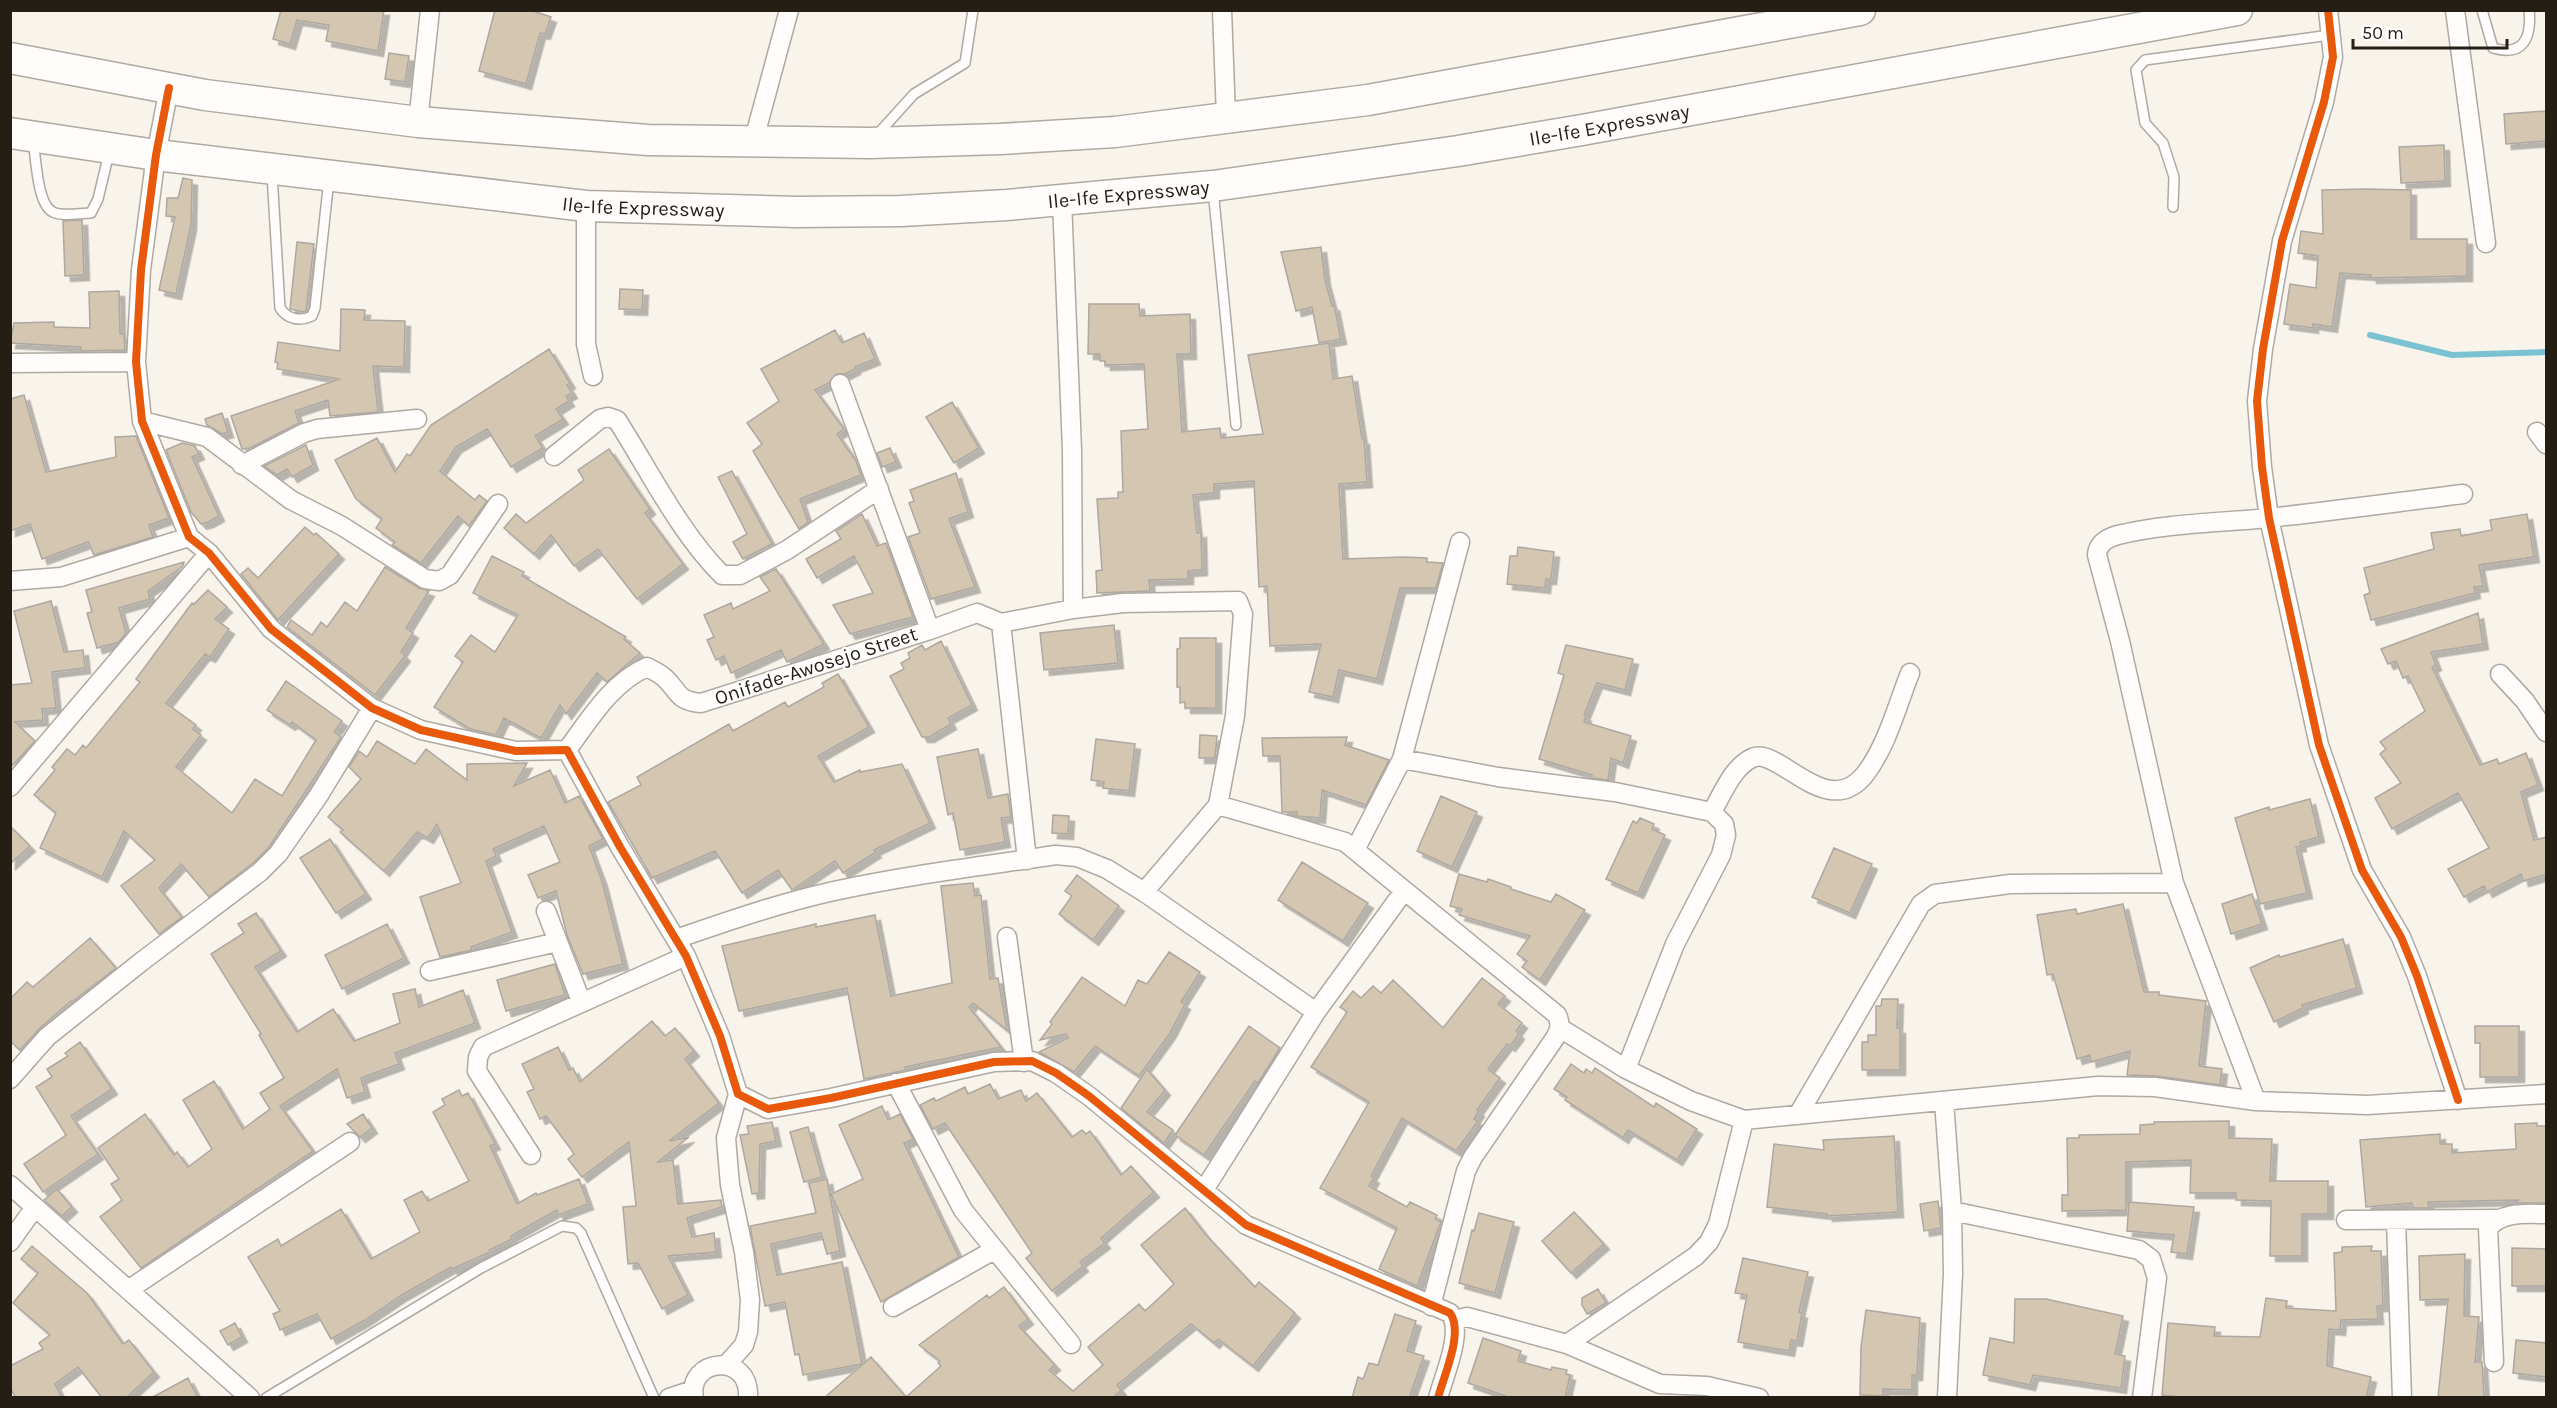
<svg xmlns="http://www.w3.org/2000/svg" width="2557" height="1408" viewBox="0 0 2557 1408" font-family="Karla,sans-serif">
<defs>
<filter id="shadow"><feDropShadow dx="5.5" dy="5.5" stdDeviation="0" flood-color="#0004"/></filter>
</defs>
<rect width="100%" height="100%" fill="#f8f3eb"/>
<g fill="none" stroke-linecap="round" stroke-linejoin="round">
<path stroke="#7ac1d2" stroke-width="6" d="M2370,335l82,20 94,-3"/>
</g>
<path fill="#d4c6b1" stroke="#ada8a0" stroke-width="1.5" filter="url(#shadow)" d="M281,10h103l-6,41 -52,-10 3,-16 -32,-5 -7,24 -17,-5z
M495,10h35l21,7 -6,17 -5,-1 -14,51 -47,-13z
M389,53l20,3 -4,26 -20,-3z
M2547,111v30l-41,3 -2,-30z
M2444,145l1,36 -44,2 -2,-36z
M183,178l9,2 -1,45 -15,69 -17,-4 16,-73 -9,-1 1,-18h11z
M2366,189l45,1v49h56v37l-96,2v-3l-31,-2 -8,54 -19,-3v4l-29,-4 6,-40 26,4 2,-32 -20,-3 3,-22 22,3 -1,-44z
M82,220l2,55 -19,1 -2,-55z
M297,242l17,2 -8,67 -3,1 -13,-3z
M1321,247l4,33 7,26 2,-1 7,34 -22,4 -7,-36 -16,4 -15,-59z
M620,289l23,1 -1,20 -23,-1z
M119,291l1,43h4l1,16 -44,1v-4l-71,-4 4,-20 40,-1v5l36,1 -1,-36z
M1089,304h50l1,12 50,-2 1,40h-14l5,78 38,-4 1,10 42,-4 -15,-79 81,-12 4,36 19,-3 10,63h2l3,43 -28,2 4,75 60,-2 24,1v4l16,1 -7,25h-36l-23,91 -38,-9 -6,27 -24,-5 12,-48 -51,2 -3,-60 -8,1 -5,-106 -40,3v9l-21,2 4,38 4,-1 1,38 -14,1v8l-39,1 1,11 -53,2 -1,-22 6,-1 -5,-71 21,-1v-6h5l-2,-61 27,-2 -4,-65 -39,1v-4h-5v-7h-12z
M341,309l24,1 -1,10 41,1 -1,46 -31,-1 5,46 -48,4 -2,-16 -33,11 4,12 -49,25 -8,1 -11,-33 109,-37 -63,-10 1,-6 -3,-1 3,-20 62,9z
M835,330l7,13 22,-10 11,26 -20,8v2l-10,5h-9l-7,9 -14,7 29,39 -7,5 19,27 5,14 -61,24 8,23 -9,7 -46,-78 9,-7 -15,-21 32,-22 -18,-32z
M549,349l21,34 -3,2 5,8 -6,3 3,5 -13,8 7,10 -28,17 8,12 -32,19 -24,-38 -31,18 -16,24 35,29 4,-5 8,6 -18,25 -11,-10 -37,47 -29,-18 3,-3 -19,-14 6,-9 -26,-20 -21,-39 42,-22 18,34 12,-18 3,2 21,-31z
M24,395l22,77 70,-15 -1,-20 21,-1 33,82 -20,7 4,12 -59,18 -6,-13 -46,17 -12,-35 -20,7v-132z
M952,402l27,46 -25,15 -28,-46z
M222,413l6,19 -6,2 -15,-9 -2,-6z
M182,443l13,3 4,8 -7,3 27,59 -11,6 -7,2 -10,-12 -25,-62z
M306,445l7,20 -21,12 -5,-8 -10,6 -13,-9z
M890,448l6,14 -14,5 -5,-14z
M609,449l41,60 -5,4 38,51 -46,35 -39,-50 -24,17 -23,-31 -17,19 -30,-26 12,-14 10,9 58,-43 -6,-10z
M732,471l40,73 -29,15 -10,-17 14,-8 -29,-57z
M956,473l12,39 -19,7 26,68 -44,12 -23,-62 12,-4 -11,-30 5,-2 -4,-11z
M862,514l15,32 9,-3 27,74 -63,17 -17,-29 40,-12 -19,-37 -37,22 -11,-19 35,-20 -5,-8z
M2527,514l7,43 -55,8 4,21 -9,1 1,6 -104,27 -7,-25 6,-2 -6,-25 70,-19 -3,-16 29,-4 1,7 31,-6 -2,-10z
M305,527l9,8 2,-2 23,21 -61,66 -37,-46 7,-6 10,10z
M1518,547l36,5 -3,27h-5l-1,9 -38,-4 3,-28h7z
M492,556l32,16 -2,4 104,61 -2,2 16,14 -33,29 -10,-9 -31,41 -6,-9 -19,33 -37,-20 -8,17 -26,-6 -36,-22 29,-45 -8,-6 16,-21 24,17 23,-37 -45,-22z
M184,562l-1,4 -35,25 2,8 -31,9 7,25 -7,9 -22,6 -10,-35 5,-1 -6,-22z
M385,567l34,21 10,3 -23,37 7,5 -12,19 4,4 -30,39 -88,-68 4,-7 21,15 9,-13 6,5 18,-25 12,9z
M776,569l48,75 -37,18 -6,-12 -50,23 -7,-17 -8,4 -9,-20 7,-3 -10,-22 27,-12 2,6 37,-18 -10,-14z
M208,590l19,17 -12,12 14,10 -19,28 -5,-3 -39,49 30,22 -3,4 8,6 -25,32 56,46 23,-34 27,17 34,-56 -24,-18 -2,3 -23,-15 19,-29 56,40 -8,11 7,5 -72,110 -16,16 -44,34 -28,-33 -22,24 23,29 -23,17 -38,-48 34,-26 -31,-29 -22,46 -62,-29 16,-35 -22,-18 21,-25 -3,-3 15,-18 8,6 8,-10 3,3 54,-66 -4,-3 56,-76 2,1z
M51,601l13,51 19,-2 2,18 -33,4 4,36 -14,1 1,11 -28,2 20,19 -25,27v-83l22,-2 -18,-72z
M2478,613l5,31 -52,8 5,13 -4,2 48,98 17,-6 2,5 27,-11 12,32 -17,7 13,48 13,-3v37l-24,7 -2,-7 -34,18 -3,-6 -20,11 -16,-28 41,-21 -31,-55 -66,36 -17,-31 26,-15 -21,-29 6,-5 -6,-7 45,-31 -17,-35 -5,2 -7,-17 -8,3 -7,-15z
M1114,625l4,38 -74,7 -4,-37z
M1180,638h36v70h-31v-6l-5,1v-16h-3v-38l3,-1z
M941,641l31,64 -24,13 3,6 -22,13h-7l-32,-61 14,-7 -3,-6 9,-5 -2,-5 14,-8 3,5z
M1566,645l67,14 -8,31 -28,-7 -13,32 2,1 -2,6 47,14 -8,27 -12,-5 -3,22 -16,-2v-3l-53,-16 25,-84 -6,-2z
M838,674l31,53 -51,29 16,26 26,-12v2l42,-8 28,59 -56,27 2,2 -33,21 -8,-12 -43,29 -14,-20 -36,23 -27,-42 -63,27 -44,-76 33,-17 -4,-8 92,-53 4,7 52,-29 3,5 36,-20 -2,-4z
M1200,735l17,1 -2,22h-16z
M1347,737l-2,8 44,15 -23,45 -44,-15 -2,28 -23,-2v-4h-15l-2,-56h-17l-1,-18z
M1096,739l39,5 -6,47 -26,-3 1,-6 -13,-2z
M377,741l38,23 11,-15 41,31v-16l60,-1 -13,23 36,-16 15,33 14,-7 24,43 -14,7 13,35 21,83 -40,10 -16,-39 -11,-44 -18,7 -10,-23 32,-13 -16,-36 -51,23 3,7 -10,5 26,71 -41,15 1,3 -32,7 -20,-60 41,-14 -24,-59 -9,14 -11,-6 -33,39 -44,-39 3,-2 -15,-13 33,-38 -12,-12 10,-16 8,6z
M978,749l10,49 20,-4 3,23 -10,1 4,24 -45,8 -7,-37 -5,2 -11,-58z
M1441,796l36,16 -25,55 -35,-16z
M2310,799l9,38 -19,5 1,4 -5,1 11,46 -47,11 -25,-86 34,-11v3z
M1053,815l16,1 -1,18 -16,-1z
M1640,818l14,6 -2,5 13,6 -27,58 -32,-14 27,-58 4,2z
M10,826l20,20 -20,18z
M330,839l36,55 -30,19 -36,-55z
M1834,848l38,16 -22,49 -38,-16z
M1302,862l66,41 -25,38 -65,-41z
M1459,874l28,8 1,-3 23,8v2l40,13 5,-8 29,16 -45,70 -18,-13 5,-6 -10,-7 13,-18 -71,-21 3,-6 -12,-3z
M1077,875l42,31 -26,34 -34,-26 13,-18 -7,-5z
M973,883l2,13 6,-1 9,84 8,-1 9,52 -34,-27 -4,4 32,40 -96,20 1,3 -42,9 -17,-91 -108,23 -17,-65 94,-22v3l59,-12 16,81 61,-13 -11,-97z
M2252,894l10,30 -31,10 -9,-30z
M2123,904l21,88h15v3l47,6 -7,65 23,3 -2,16 -64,-9 -29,-1 3,-24 -39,11 -1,-7 -13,4 -24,-85 -6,1 -10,-60 39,-6 1,5z
M256,913l25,38 -26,16 42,65 36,-23 21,32 46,-18 -7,-29 22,-5 4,18 44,-17 12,33 -80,30 4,11 -38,14 4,14 -18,6 -10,-29 -57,37 33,45 -172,117 -41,-51 22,-17 -11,-16 8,-5 -21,-31 47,-34 29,41 3,-3 11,15 24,-18 -29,-49 31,-19 29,48 27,-20 -10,-16 24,-15 -25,-43 2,-1 -50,-80 33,-21 -6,-9z
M387,924l17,34 -62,31 -17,-34z
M90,938l26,30 -44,34 -1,-1 -32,28 -19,21 -10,-9v-42l17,-17 6,5z
M2343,939l14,49 -55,17 1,3 -29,14 -24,-54 29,-13 1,2z
M1169,952l31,20 -19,30 4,2 -15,29 -31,43 -44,-30 -21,26 -35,-20 29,-14 -2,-4 -26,6 12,-16 -2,-2 32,-45 43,29 13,-26 9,4z
M555,964l10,31 -59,16 -9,-31z
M1482,978l23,18 -7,8 24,19 -6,8 3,3 -9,12 -3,-2 -19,25 12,9 -23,32 2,1 -5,8 4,2 -22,30 -54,-33 -31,58 3,2 -5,8 38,21 3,-5 27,13 -2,4 6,3 -24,64 -38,-17 18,-41 -77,-40 49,-86 -58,-35 36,-55 -7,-5 13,-16 8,7 12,-12 8,7 12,-13 50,48z
M1882,999h16l-1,29h3v42h-38v-28h6v-7h8v-29h5z
M652,1021l13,15 10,-8 19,23 -9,8 34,44 -50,38 20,-4 -31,25 15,-2 5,44 43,-4 1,7 -35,11 5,19 22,-4 2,19 -48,4 20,39 -26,14 -24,-46 -10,1 -5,-57 13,-1 -7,-64 -47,35 -14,-18 6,-5 -4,-6 -24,-32 -6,3 -13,-27 7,-3 -12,-25 36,-17 11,23 4,-2 7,14z
M1249,1026l31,22 -22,35 -3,-2 -51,74 -29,-20z
M2475,1026h44v51h-39v-34h-5z
M80,1042l32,47 -41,27 27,38 -55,38 -19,-28 42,-29 -30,-48 16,-10 -5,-8 21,-13 -3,-3z
M1571,1064l13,9 2,-4 6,4 3,-5 59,39 2,-4 41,26 -20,31 -49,-30 -5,8 -58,-38 2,-3 -13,-8z
M1147,1069l18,21 -18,22 26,18 -9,13 -43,-35z
M990,1084l8,15 23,-9 5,11 11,-8 35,44 10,-7 4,4 4,-3 31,44 10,-9 23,26 -53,46 4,5 -25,19 3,4 -31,25 -26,-33 6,-5 -87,-130 -12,6 -13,-24 14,-7 2,3 29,-14 3,7z
M459,1090l3,6 6,-3 27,51 -5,2 27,58 19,-11 1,2 42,-16 9,25 -30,11 -1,-5 -46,26 1,3 -23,11 1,2 -38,17 -1,-2 -49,28 -37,25 -34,19 -14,-25 -37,16 -7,-16 7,-3 -32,-54 30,-18 3,7 60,-37 30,50 49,-27 -16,-32 18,-9 6,10 41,-20 -36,-69 12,-7 -3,-6z
M882,1106l6,14 12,-6 13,25 -9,4 55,114 -78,45 -50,-108 32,-15 -24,-54z
M363,1114l9,14 -12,9 -13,-13z
M2229,1121v17l43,1 -2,42h58v33h-26v42h-32l1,-55 -35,-1v-7h-46l1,-33 -65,2v48l-64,1v-16h6l-1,-57h12v-3l61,-1v-9l14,-1v-2z
M772,1122l4,19 -16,3 -1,49 -7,1 -12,-59 9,-1 -2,-8z
M2537,1123v3h10v77h-29v-3l-90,2 1,6h-16l-1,-5 -46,4 -6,-67 80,-6v10h12v9l64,-4 -1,-25z
M808,1127l14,50 -18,5 -14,-50z
M1894,1136l4,76 -71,4v-2l-60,-7 7,-63 50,6 -1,-10z
M827,1179l13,72 -13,3 -6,-21 -50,11 6,31 65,-13 20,102 -59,11 -4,-21 -4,1 -10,-53 -20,4 -15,-80 66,-13 -7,-30z
M57,1189l15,18 -10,9 -18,-16z
M1938,1201l3,27 -17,3 -4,-27z
M2129,1202l65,5 -7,47 -16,-2 3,-17 -47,-4z
M1185,1208l21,27 49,52 4,-5 36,31 -42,53 -35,-27 -4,4 -23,-19 -74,61 4,5 -8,8h-289l47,-41 35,40 35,-31 -3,-3 2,-2 -21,-16 68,-50 2,3 15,-11 24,32 -9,7 36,39 -6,5 24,21 30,-26 -15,-18 51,-43 6,7 29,-27 -33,-39z
M1574,1212l30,32 -33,29 -29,-32z
M1479,1213l35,9 -19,71 -36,-10 13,-53 2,1z
M32,1246l55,47 36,51 6,-4 25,32 -28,26h-24l-24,-31 -23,17 7,14h-46l-6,-10v-22l33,-17 -4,-6 11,-8 -37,-32 25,-30 -17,-14z
M2372,1246l-1,5h10l2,55h-6l1,13 -37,1 -1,10 -11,-1 -2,37 44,11 -5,21h-178l-26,-3 6,-72 47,4 -1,9 46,1 6,-39 21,3 -1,7 50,3 -2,-58 8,-1v-5z
M2512,1248l35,1v37h-35z
M2465,1254l-1,62 15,1 -4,45h7l2,36h-46l10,-99 -28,1 -1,-44z
M1743,1258l65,14 -9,40 3,1 -5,28 -6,-1 -2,11 -51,-9 9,-47 -12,-2z
M1598,1289l8,14 -19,11 -5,-9v-7z
M2015,1299h31l77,17 -8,38 10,2 -4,32 -88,-13 -3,10 -47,-10 7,-37 24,5z
M1866,1310l54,8 -3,57h-5v15l-29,-1v7l-23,-1 1,-48z
M1395,1314l21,7 -9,30 17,5 -15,42h-57l6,-21 5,2 6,-16 9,2z
M235,1323l7,14 -14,8 -8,-14z
M1483,1338l38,13 -3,10 33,9 1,-3 15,3 -1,4 4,1 -5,23h-54l-43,-15z
M2516,1340l31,3v34l-34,-4z
M188,1378l10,20h-47z"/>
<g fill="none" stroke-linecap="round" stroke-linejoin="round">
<g stroke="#aea9a2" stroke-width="12">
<path id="service" d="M2482,10l11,38c30,9 39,-10 36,-38
M876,136l38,-42 51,-31 8,-53
M33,140c3,17 4,65 20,72 10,5 26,1 38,1l7,-14 11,-46
M272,174l8,134c7,11 20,14 32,8l3,-8 14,-129
M1213,189l23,236
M2173,207l1,-30 -11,-34 -18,-20 -9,-53 9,-10 185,-25
M266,1398l215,-130 81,-42 14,2 5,5 73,165"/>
</g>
<g stroke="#aea9a2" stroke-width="21">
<path id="minor" d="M1222,10l4,107
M2328,10l5,47 -9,45 -42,139 -19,108 -6,52 5,66 7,51 50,227 43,125 39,67 16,39 41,124
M2455,10l31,233
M169,88l-13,67 -15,115 -5,92 6,59 47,116 20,16 62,76 101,79 49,22 95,21 51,-1 53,97 66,109 34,80 18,58 30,15 63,-11 163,-36 38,-1 24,12 33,23 157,129 204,88c14,19 -6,62 -12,85
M418,122l12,-112
M753,143l36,-133
M1062,200l10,250 1,159
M586,206v138l7,32
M10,363l126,-1
M840,384l90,246
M142,421l65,16 84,63 51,26 83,53 14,2 11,-6 48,-71
M2537,432l9,12
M554,456l46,-37 8,-2 9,3c32,50 63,113 105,155h18l47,-25 92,-61
M242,465l62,-32 13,-4 100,-10
M10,581l51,-4 128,-40
M1001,623l72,-14 50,-6 115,-2 5,13 -8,102 -17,89 -74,87
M1001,623l26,237
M2500,674l25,27 21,31
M567,750c23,-31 44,-67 80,-83 5,3 10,5 14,8 18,13 13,26 40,28l229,-73 47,-17 24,10
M1402,759l96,18 117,15 97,20 12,12 2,11 -5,20 -46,89 -49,125
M10,787l199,-234
M1218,805l127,37 212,173c4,9 3,14 -2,23l-82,119 -7,14 -35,135
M1712,812c11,-19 20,-44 40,-54 26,-13 76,66 114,15 21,-28 31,-67 44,-100
M1355,850l47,-91 58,-217
M546,911l35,90
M1007,937l17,125
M676,939c52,-18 104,-36 158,-48 73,-16 148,-25 222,-36l21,2 30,12 37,23 172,120
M430,971l128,-29
M1560,1028l66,41 65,32 53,19 354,-34 57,1 101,14 111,4 179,-11
M10,1079l37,-42 94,-75 119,-90 18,-18 41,-59 53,-87
M896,1083l67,127 108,134
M1944,1101l8,110 1,63 -6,124
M2256,1101l-82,-218 -54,-242 -23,-86c1,-12 10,-17 21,-20 49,-12 101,-12 150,-17 65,-7 130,-16 195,-24
M1798,1115l123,-211 14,-10 75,-10 164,-1
M531,1155l-54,-84 1,-14 5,-10 203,-91
M10,1185l25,22 -25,35
M1204,1190l112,-178 88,-121
M35,1207l215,191
M1952,1211l187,39 12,9 6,19 -15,120
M2346,1220l150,-1
M2396,1220l6,178
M128,1290l222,-148
M893,1307l101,-57
M1455,1320l12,-3 100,27 93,40 47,2 52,12
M1567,1344l129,-88 13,-14 9,-18 26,-104
M2494,1362l-6,-134c15,-17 38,-14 58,-14
M727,1364l17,-19 4,-13 2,-32 -6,-48 -14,-67 -4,-47 12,-44
M669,1398l24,-8
M694,1398c-8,-40 57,-47 54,0"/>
</g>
<g stroke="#aea9a2" stroke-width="33">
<g id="trunk">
<path d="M10,58l195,37 213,27 230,18 222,3 130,-4 115,-7 253,-32 492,-90"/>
<path id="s1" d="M10,133l146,22 430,51 211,6 104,-1 106,-6 206,-19 245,-35 124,-21 655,-120"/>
</g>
</g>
<use href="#service" stroke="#fefdfc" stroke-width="9"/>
<use href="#minor" stroke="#fefdfc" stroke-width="18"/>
<use href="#trunk" stroke="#fefdfc" stroke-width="30"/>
<g stroke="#fff" stroke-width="11">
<path id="cycleway" d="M2328,10l5,47 -9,45 -42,139 -19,108 -6,52 5,66 7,51 50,227 43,125 39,67 16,39 41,124
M169,88l-13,67 -15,115 -5,92 6,59 47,116 20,16 62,76 101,79 49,22 95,21 51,-1 53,97 66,109 34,80 18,58 30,15 63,-11 163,-36 38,-1 24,12 33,23 157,129 204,88c14,19 -6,62 -12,85"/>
</g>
<use href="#cycleway" stroke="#e8590c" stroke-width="8"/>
</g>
<g text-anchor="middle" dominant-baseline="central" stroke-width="4.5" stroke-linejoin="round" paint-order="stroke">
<g font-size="20" fill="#241e15" stroke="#fff">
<text stroke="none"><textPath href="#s1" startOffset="1610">Ile-Ife Expressway</textPath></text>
<text stroke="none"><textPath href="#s1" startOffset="1124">Ile-Ife Expressway</textPath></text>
<text stroke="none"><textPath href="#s1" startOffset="638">Ile-Ife Expressway</textPath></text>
<text transform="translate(816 666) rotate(-18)">Onifade-Awosejo Street</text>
</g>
</g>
<rect width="2557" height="1408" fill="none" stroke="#241e15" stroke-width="24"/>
<path d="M2353 39v9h154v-9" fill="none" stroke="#241e15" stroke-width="3"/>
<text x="2362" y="39" font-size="18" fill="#241e15" stroke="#ffffff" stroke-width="4.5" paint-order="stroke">50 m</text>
</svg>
